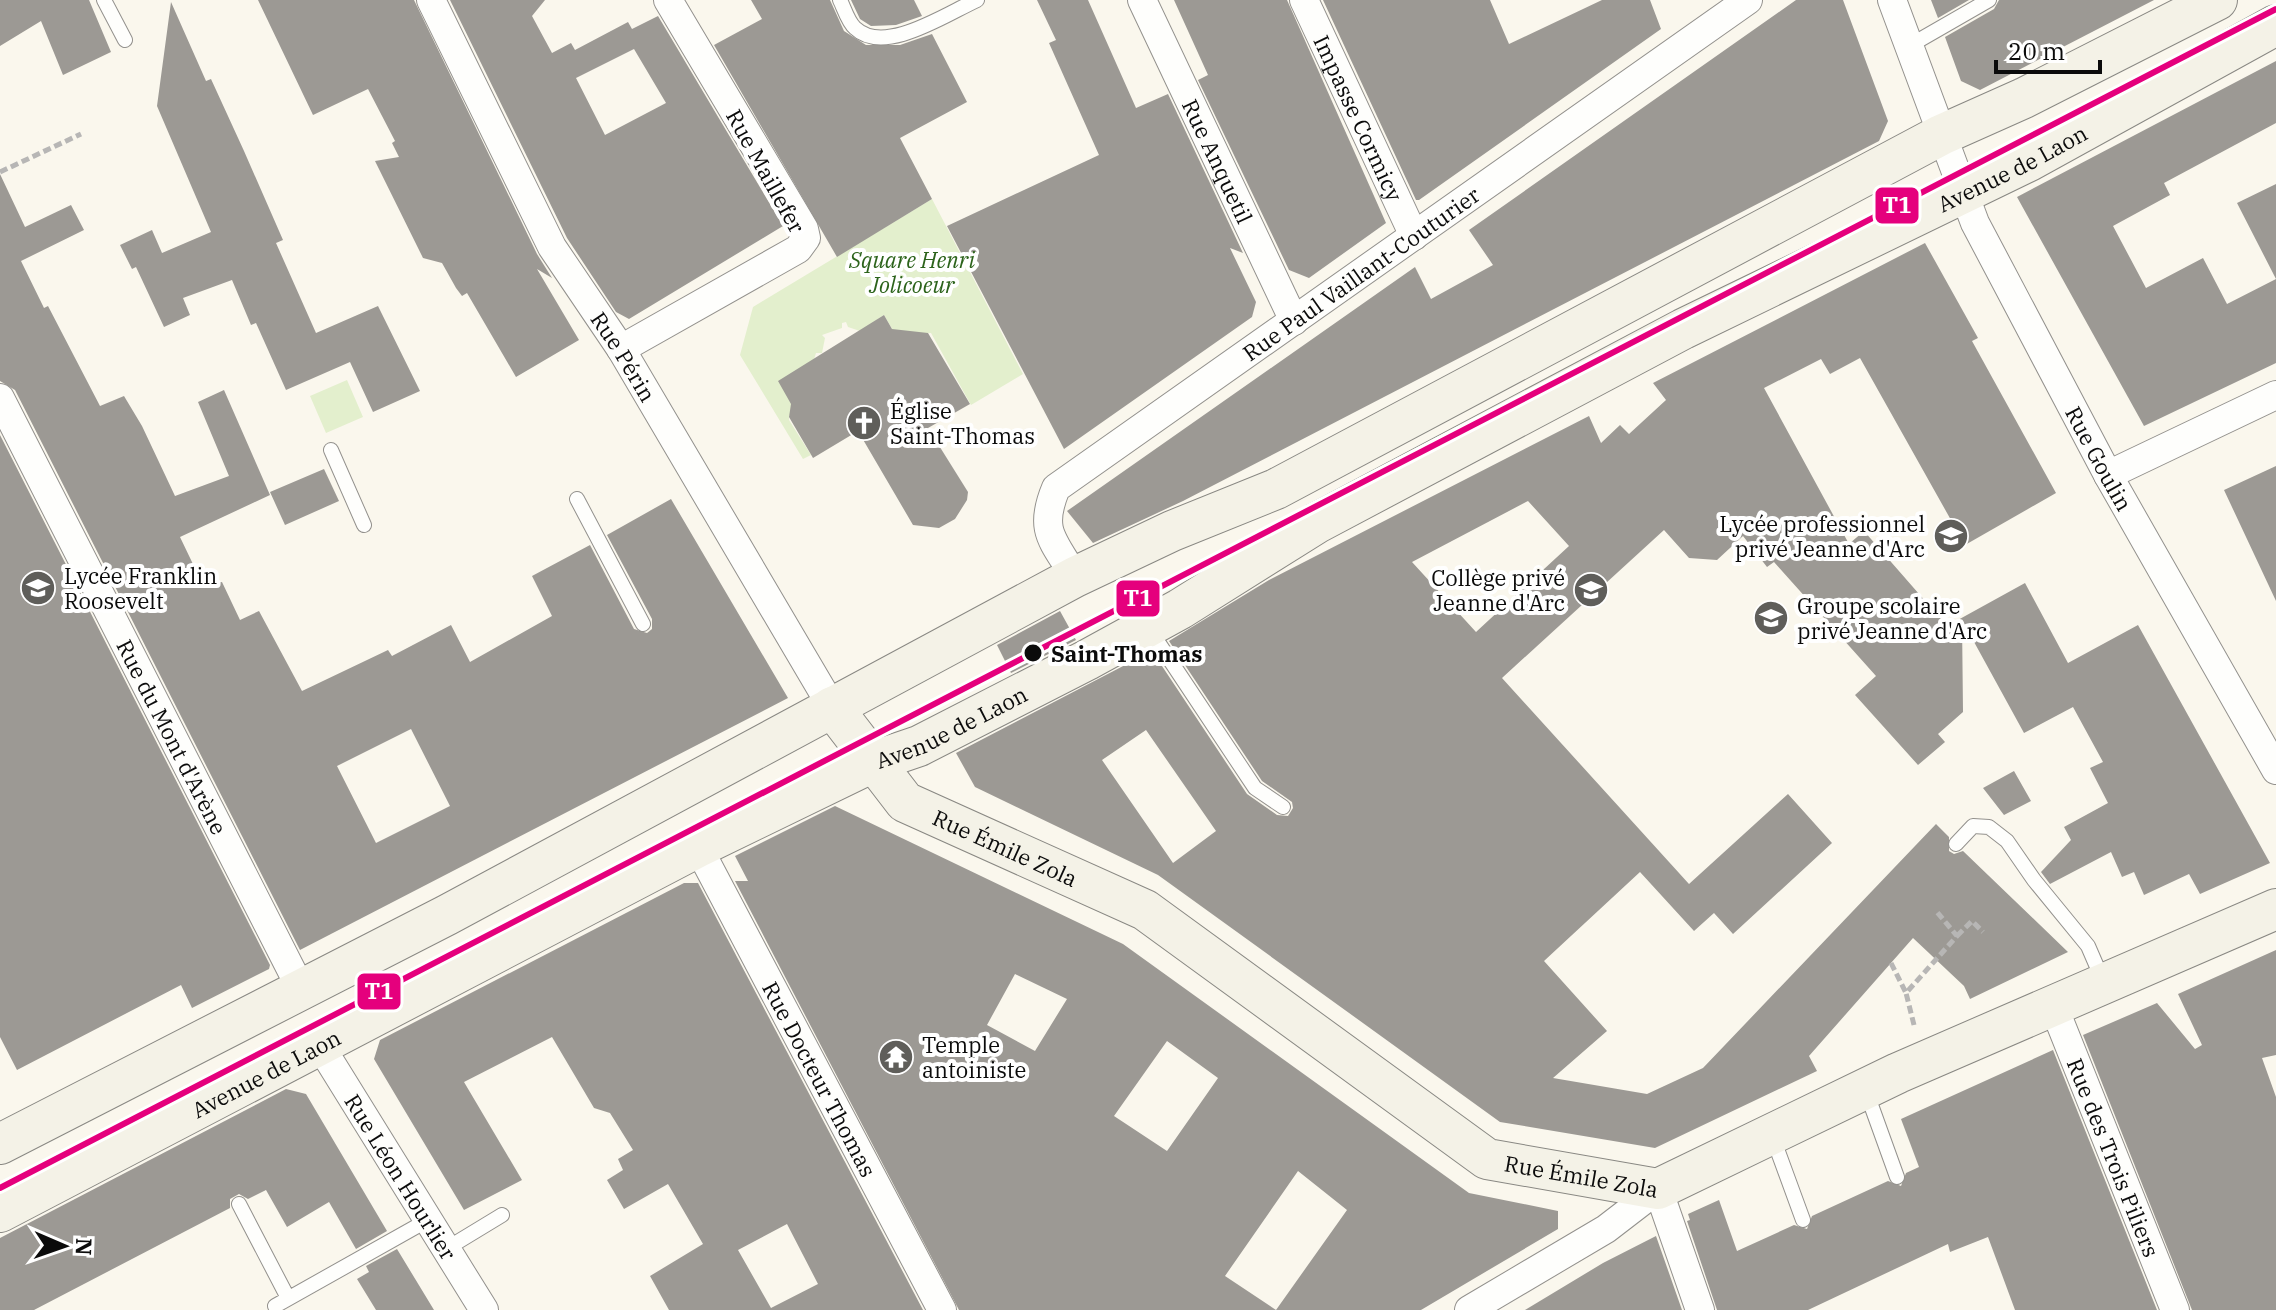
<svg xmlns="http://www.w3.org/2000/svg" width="2276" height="1310" viewBox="0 0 2276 1310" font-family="'IBM Plex Serif',serif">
<rect width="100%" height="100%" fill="#faf7ed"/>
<path fill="#e3efcd" d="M932,199l91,175 -52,31 -40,-72h-4v5l-22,13 -21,-36 -24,16 -12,-4 -2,-5 -4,1v5l-20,7 3,3 -3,15h-6l-19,61 -8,1v5l22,35 -8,4 -63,-104 13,-48z
M347,380l16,37 -37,16 -16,-37z"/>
<path fill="#9c9994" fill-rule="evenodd" d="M0,0h89l22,52 -48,23 -22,-54 -41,25z
M258,0h156l123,254 15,24 -15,-9 42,71 -63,37 -49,-84 -5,3 -6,-8 -14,-25 -19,-5 -48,-97 24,-4 -7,-14 3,-2 -27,-52 -55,26z
M450,0h95l-13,16 20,37 19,-10 4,7 53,-28 4,7 26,-13 125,210 -154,93 -13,-7 -49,-74zM634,49l32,54 -61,32 -29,-57z
M751,0h79l14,31 22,14h34l32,-11 35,68 -67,36 32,61 -95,58 -123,-212 48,-26z
M851,0h63l8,16 -26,9 -25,1 -11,-7z
M1037,0h51l48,108 32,-14 75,159 -13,-5 26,54 -4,15 -188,132 -117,-223 152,-71 -50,-112 7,-3z
M1174,0h113l99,223 -77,55 -20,-8 -91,-190 10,-5z
M1323,0h167l19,44 93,-44h48l11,29 -242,171h-3z
M1796,0h47l45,121 -9,20 -696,360 -90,42 -26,-32 348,-244 16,32 62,-34 -24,-35z
M1931,0h38l-31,18z
M1999,0h155l-174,90 -19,-9 -16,-44 49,-28z
M171,2l35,79 5,-2 33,72 39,89 -7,3 40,90 62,-27 42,85 -47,21 -23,-50 -64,28 -30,-67 -5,2 -19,-45 -49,18 7,17 -26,12 -28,-60 -4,2 -12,-24 32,-15 10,23 49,-21 -54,-126z
M2276,61v62l-112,60 6,12 -57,31 33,62 57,-30 24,46 49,-25 -39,-76 39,-19v179l-132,63 -127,-229z
M0,174l25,53 46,-22 13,25 -63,31 23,47 4,-2 52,100 24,-10 18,30 33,70 54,-20 -31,-74 26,-12 46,105 -90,42 23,48 19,-3 18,38 19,-9 43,80 86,-41 4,6 59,-31 19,37 82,-46 -20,-40 58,-31 44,84 13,4 5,-4v-10l-45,-84 64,-36 117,199 -488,252 -285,-560 -15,-9zM411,729l39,77 -74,37 -39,-77z
M1925,243l53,95 -6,3 84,152 -91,52 -105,-187 -30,16 -9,-15 -57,29 85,156 15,-13 83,95 78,-43 43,80 70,-38 132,238 -70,31 -11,-20 -45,21 -10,-23 -12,5 -11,-25 -61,32 -9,-12 30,-32 -7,-13 44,-24 -18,-35 13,-6 -30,-55 -49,26 -62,-113 1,92 -25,22 7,8 -27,23 -63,-70 21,-19 -102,-114 -7,5 -24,-31 -26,24 -28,-2 -25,-28 -162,148 187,206 99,-90 44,49 -99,91 -19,-21 -20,18 -54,-59 -96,89 63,70 -54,47 94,16 56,-26 233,-244 13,13v14l5,3 9,-3 105,101 -98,47 -6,-13 -51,-48 -104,118 8,15 -162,77 -155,-26 -342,-247 -183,-88 -19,-34 196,-102 95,143 30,21 11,1 5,-8 -1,-6 -30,-21 -93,-140 100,-61 320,-164 12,27 19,-18 9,9 37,-34 -13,-17zM1528,501l41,45 -93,86 -64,-70zM1146,730l70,101 -43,32 -71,-103z
M884,315l8,14 36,4 42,71 -42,24 40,64 -1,8 -12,19 -16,9 -26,-3 -55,-94 -45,27 -24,-41 2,-13 -13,-23z
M0,435l270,530 -1,4 -77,39 -11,-23 -164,85 -17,-33z
M2276,466v135l-52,-111z
M324,469l15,32 -54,24 -15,-33z
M1060,611l16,29 -65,33 -14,-28z
M2014,771l17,30 -27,14 -21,-27z
M835,806l288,138 346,249 89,18v18l-137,81h-462l-224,-429h13l-13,-25zM1015,974l52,25 -32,52 -48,-26zM1167,1041l51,37 -51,73 -53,-35zM1298,1171l49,39 -71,100 -51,-34z
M684,883h14l225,427h-254l-19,-34 53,-32 -35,-60 -44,25 -17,-29 16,-10 -5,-11 15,-9 -23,-37 -16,-5 -42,-71 -88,45 58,98 -58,30 -90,-151 6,-19zM787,1224l31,60 -47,24 -33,-58z
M2276,950v105l-14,3 14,39v213h-84l-109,-275 74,-32 38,46 7,-4 -24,-51z
M2053,1050l104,260h-142l-27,-73 -38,15 -2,-8 -140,66h-91l-30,-89 3,-1 -2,-6 31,-14 18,51 57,-26 13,4 5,-13 76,-35 13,5 5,-13 13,-6 -18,-48z
M286,1089l20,5 81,137 -31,18 -27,-47 -42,25 -21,-37 -18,9 -9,-5 -9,5v9l-196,102h-34v-72z
M1656,1236l26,74h-157l78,-47z
M397,1249l37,61h-58l-19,-31 12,-7 -3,-6z"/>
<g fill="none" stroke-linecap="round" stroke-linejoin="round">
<g stroke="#93918d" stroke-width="16">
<path id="service" d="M104,0l21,40
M840,0c4,8 8,22 15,28 29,28 91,-14 122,-28
M1909,46l80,-46
M331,450l33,75
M577,499l66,125
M1150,630l105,158 28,19
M1956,844l17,-18 16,1 18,14 27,39 54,66 16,37
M1866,1091l31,86
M1773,1138l30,82
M239,1204l49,94
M446,1249l56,-34
M275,1306l153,-86"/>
</g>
<g stroke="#93918d" stroke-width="30">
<g id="minor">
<path id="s1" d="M431,0l121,247 69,102 211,358"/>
<path id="s2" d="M1142,0l152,321"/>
<path id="s3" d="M1304,0l110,236"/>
<path id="s4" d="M1892,0l83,223 133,252 168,295"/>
<path d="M621,349l177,-100 8,-11 -2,-9 -136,-229"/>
<path id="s5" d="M0,398l301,591"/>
<path d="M2108,475l168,-80"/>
<path id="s6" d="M1075,577c-22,-37 -37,-46 -19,-89l692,-488"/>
<path id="s7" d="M698,847l244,463"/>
<path id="s8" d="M2053,1005l122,305"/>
<path id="s9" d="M319,1044l165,266"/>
<path d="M1469,1310l137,-81 52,-40 42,121"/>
</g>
</g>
<g stroke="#898883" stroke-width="42">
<g id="secondary">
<path id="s10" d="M832,707l73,95 240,108 342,249 171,30 240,-116 378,-164"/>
<path d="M0,1144l447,-229 628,-338 97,-46 104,-42 665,-354 83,-37 193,-98"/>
<path id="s11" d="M0,1212l698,-365 177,-86 44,-15 168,-86 93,-51 137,-86 366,-194 346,-168 247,-136"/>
</g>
</g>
<path stroke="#b7b6b5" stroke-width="5" stroke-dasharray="8 4" stroke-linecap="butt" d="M0,172l81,-38
M1957,936l15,-15 11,11
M1891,963l15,30
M1914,1025l-8,-32 51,-57 -20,-24"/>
<use href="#service" stroke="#fefefc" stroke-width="14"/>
<use href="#minor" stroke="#fefefc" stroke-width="28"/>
<use href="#secondary" stroke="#f4f2e7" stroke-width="40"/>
<g stroke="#fff" stroke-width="12">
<path id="tram-1" d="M0,1188l2276,-1179"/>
</g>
<use href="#tram-1" stroke="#e5007d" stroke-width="6"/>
</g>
<defs>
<g id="church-disc" transform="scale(1.8)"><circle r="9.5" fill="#5f5e5a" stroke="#fff"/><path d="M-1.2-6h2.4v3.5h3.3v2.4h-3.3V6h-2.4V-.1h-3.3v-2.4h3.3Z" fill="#fff"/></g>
<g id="school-disc" transform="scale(1.8)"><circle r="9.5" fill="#5f5e5a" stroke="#fff"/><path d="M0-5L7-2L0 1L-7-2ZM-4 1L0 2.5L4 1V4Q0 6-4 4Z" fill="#fff"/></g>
<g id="temple-disc" transform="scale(1.8)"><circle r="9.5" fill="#5f5e5a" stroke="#fff"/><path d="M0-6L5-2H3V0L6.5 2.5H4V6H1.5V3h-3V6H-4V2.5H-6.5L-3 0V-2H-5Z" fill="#fff"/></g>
</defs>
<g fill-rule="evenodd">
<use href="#church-disc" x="864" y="423"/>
<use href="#school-disc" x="1951" y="536"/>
<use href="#school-disc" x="38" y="588"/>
<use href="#school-disc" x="1591" y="590"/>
<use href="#school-disc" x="1771" y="618"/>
<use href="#temple-disc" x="896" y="1057"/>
</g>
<circle fill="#0b0b0b" stroke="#fff" stroke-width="3" cx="1033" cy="653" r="10"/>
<g text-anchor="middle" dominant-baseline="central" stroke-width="8" stroke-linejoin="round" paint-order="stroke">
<g font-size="22" fill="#0b0b0b" stroke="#fff">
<text stroke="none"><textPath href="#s3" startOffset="130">Impasse Cormicy</textPath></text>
<text stroke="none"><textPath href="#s2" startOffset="178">Rue Anquetil</textPath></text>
<text stroke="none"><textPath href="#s11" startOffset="2268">Avenue de Laon</textPath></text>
<text transform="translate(766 171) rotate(61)">Rue Maillefer</text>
<text stroke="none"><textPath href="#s6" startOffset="470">Rue Paul Vaillant-Couturier</textPath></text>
<text stroke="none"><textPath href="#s1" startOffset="406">Rue Périn</textPath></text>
<text stroke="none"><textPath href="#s4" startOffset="504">Rue Goulin</textPath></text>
<text stroke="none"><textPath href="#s11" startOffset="1068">Avenue de Laon</textPath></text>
<text stroke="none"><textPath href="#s5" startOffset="380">Rue du Mont d'Arène</textPath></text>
<text stroke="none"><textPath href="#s10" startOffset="230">Rue Émile Zola</textPath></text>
<text stroke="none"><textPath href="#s11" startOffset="300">Avenue de Laon</textPath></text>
<text stroke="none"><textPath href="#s7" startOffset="262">Rue Docteur Thomas</textPath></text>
<text stroke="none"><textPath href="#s8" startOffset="164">Rue des Trois Piliers</textPath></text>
<text stroke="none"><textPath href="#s10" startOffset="902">Rue Émile Zola</textPath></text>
<text stroke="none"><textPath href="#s9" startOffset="156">Rue Léon Hourlier</textPath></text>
</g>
<g font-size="22" font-style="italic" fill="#2c631b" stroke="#fff">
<text x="912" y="259">Square Henri<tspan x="912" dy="25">Jolicoeur</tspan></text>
</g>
<g font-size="22" fill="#0b0b0b" stroke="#fff" text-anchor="start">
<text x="890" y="410">Église<tspan x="890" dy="25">Saint-Thomas</tspan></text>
<text x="1925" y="523" text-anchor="end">Lycée professionnel<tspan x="1925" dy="25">privé Jeanne d'Arc</tspan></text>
<text x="64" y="575">Lycée Franklin<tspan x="64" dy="25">Roosevelt</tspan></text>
<text x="1565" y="577" text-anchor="end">Collège privé<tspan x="1565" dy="25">Jeanne d'Arc</tspan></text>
<text x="1797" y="605">Groupe scolaire<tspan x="1797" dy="25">privé Jeanne d'Arc</tspan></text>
<text x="922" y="1044">Temple<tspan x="922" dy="25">antoiniste</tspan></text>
</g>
<g font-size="22" font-weight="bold" fill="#0b0b0b" stroke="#fff" text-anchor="start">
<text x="1051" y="653">Saint-Thomas</text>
</g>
</g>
<g stroke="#fff" stroke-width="3">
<rect x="1874" y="186" width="46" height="39" rx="8" fill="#e5007d"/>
<rect x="1115" y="579" width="46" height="39" rx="8" fill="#e5007d"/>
<rect x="356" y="972" width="46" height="39" rx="8" fill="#e5007d"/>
</g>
<g font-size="22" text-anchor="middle" font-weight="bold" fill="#fff">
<text x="1897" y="213">T1</text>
<text x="1138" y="606">T1</text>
<text x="379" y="999">T1</text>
</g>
<g transform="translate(64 1246) rotate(92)" stroke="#ffffff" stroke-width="6" paint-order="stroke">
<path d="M0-6L14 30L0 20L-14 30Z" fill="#0b0b0b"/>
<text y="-12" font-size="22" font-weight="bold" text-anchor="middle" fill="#0b0b0b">N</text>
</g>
<path d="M1996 60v12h104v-12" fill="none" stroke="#0b0b0b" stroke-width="4"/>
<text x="2008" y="60" font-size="24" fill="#0b0b0b" stroke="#ffffff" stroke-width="6" paint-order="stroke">20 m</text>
</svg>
